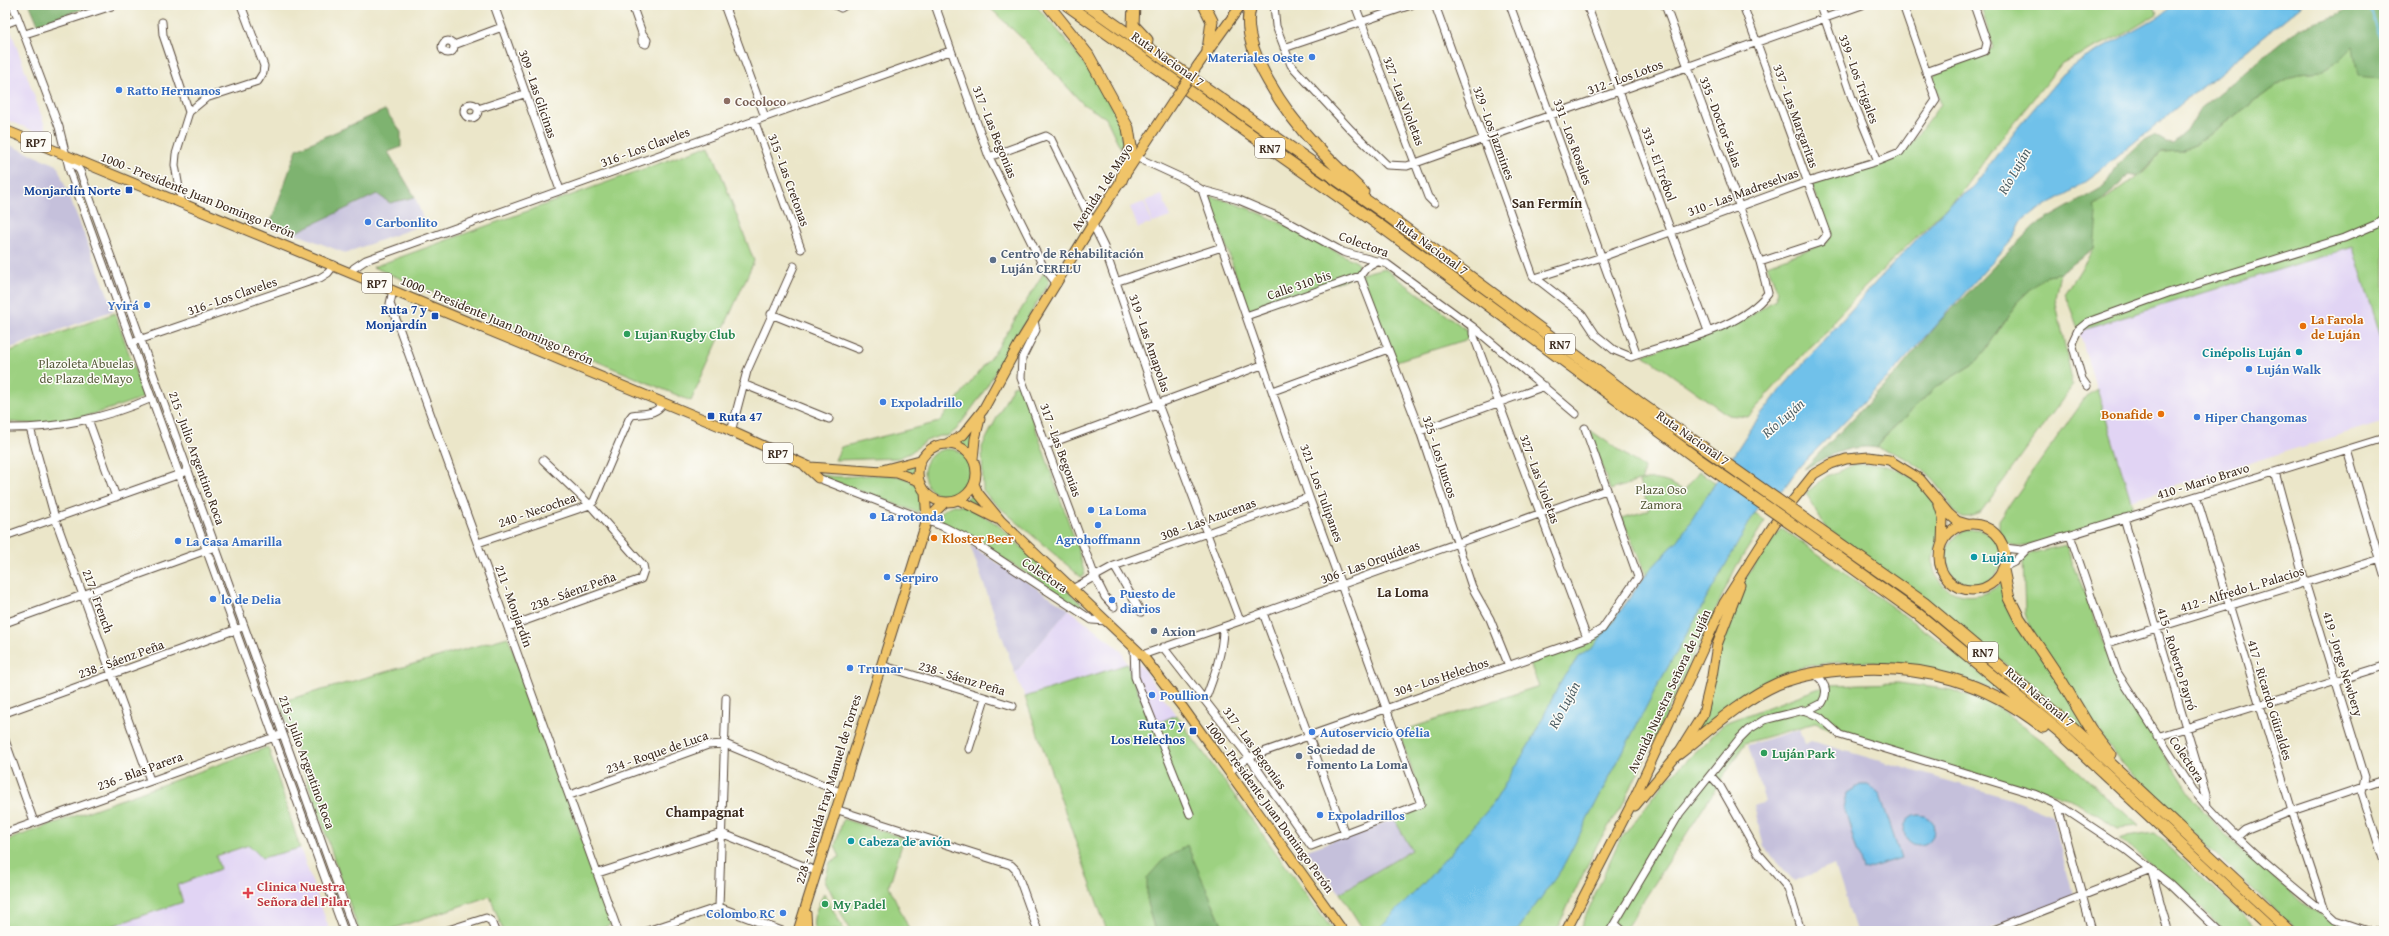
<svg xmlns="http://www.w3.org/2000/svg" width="2389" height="936" viewBox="0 0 2389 936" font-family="'Gentium Book Plus',serif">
<rect width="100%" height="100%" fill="#fdfcf7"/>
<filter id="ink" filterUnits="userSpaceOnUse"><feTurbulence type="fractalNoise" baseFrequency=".025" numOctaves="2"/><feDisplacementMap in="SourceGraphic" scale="8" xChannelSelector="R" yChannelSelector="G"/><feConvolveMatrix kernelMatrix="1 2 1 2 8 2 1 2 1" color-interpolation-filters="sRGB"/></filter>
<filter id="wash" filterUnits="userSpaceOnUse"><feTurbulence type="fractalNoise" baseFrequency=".012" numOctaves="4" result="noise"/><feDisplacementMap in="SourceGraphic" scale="16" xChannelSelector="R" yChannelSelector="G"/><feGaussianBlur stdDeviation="0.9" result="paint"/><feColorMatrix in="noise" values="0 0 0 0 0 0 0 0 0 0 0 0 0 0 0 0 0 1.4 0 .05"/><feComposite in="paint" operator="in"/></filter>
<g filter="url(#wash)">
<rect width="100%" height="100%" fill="#ebe6c9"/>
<path fill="#e1d4f4" d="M11,31l38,106 -44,-18v-86z
M1162,195l8,22 -17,6 -8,-22z
M1144,202l8,21 -14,5 -8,-21z
M2353,247l31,100v74l-254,79 -51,-169z
M1069,609l52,41 6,14 10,-4 39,55 -24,11 -25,-62 -102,33 -10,-24z
M249,845l13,13 38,-10 30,83h-233l86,-29 -6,-17 43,-16 -5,-12z"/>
<path fill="#c5c0db" d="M5,143l52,22 57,145 -109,40z
M377,194l13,9 25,-6 10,27 -80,29 -51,-20z
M970,545l99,64 -54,64z
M1800,729l5,15 6,-3 200,58 41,17 22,82 -90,33h-128l-21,-66 -41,16 -30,-34 -10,-41 11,-4 -17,-57z
M1394,819l18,31 -72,43 -33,-43z"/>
<path fill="#9dd181" stroke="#6c7e50" d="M987,5h48c27,28 70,80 84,117 2,7 3,16 5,24l-4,1 -14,-29 -23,-14 -58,-63z
M1985,5h169l3,9 -33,20 -62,29 -70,87 -29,41 -100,98 -29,31 -3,8 -24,22 -59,67 -20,-2 -84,-60 103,-37 28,-18 3,-9 -11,-26 59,-22 4,-7 -19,-52 68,-20 31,-19 31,-41 -9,-26 4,-5 57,-25 -11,-38z
M2353,46l31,37v264l-31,-100 -274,84 -14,-37 29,-45v-42l50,-35 17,-20 21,-1 14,-7 81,-59 22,-12 23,-2 18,-11z
M710,145l44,116 -63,140 -318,-134z
M1209,196c55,13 97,42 148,66l4,12 23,-6 84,63 4,7 -76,23 -35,-87 -112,39z
M1044,272l6,9 -69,115 -25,34 -9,6h-8l-13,5 -16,12 -12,5 -63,2 6,-13 98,-25 58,-73z
M2060,273l-5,25 18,87 -93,128c-6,2 -11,5 -18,4 -11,-4 -15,-21 -22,-29 -17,-22 -37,-34 -63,-40l7,-11 52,-50 42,-26 41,-61 27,-25z
M115,313l29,84c-44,16 -92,33 -139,24v-68z
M1020,384l58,165 7,26 -4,2 -91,-78 -7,-9 -1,-43 31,-61z
M2097,389l38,125 -107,32 -13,1 -9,-3 -7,-13v-11l87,-124z
M978,420l-8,31 -11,-8 9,-7z
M1590,430l54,38 -2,12 -32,10z
M924 473a24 24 0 1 1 48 0a24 24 0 1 1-48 0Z
M1856,464c10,1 23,0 33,3 25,7 49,27 51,55 1,17 -11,31 -6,48 9,30 48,33 68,12l94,161 -90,-79 -181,-137 -19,-34 21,-17z
M917,465l-3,6 2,4 -34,-5z
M1699,471l27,19 -319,441h-43l-24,-38 72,-43 -18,-31 30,-13 -25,-74 140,-46 -10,-25 56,-17 13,-7 50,-58 -26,-61 28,-8 -11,-28c15,-6 32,0 45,9z
M820,474c29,10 77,-12 99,14l2,19 -3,5 -4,-1 -97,-36z
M973,493l21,22 -28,-16z
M953,505l14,1 30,18 96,91 -3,1 -114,-76 -29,-14 -7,-8c0,-8 7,-10 13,-13z
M1753,511l12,10 -29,46 -113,237 -25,39 -42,88h-71z
M1782,528l173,124 54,45c-64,-30 -165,-50 -233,-21 -24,11 -61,44 -83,61 16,-54 27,-115 56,-165 10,-16 21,-30 33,-44z
M1946 557a28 28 0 1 1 56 0a28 28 0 1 1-56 0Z
M2066,545l55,141 72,113 30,34 83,72 43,26h-51l-124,-115 -53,-54 -40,-55 -50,-76 -6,-19 -2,-51 5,-7z
M508,637l105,287 -18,7h-92l-13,-35 -104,35h-27l-79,-229z
M1127,664l25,62 24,-11 157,216h-108l-38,-85 -40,57 8,28h-48l-82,-234z
M1898,683l55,7 40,14 62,46 84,76 -21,2 -51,-31 -106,-27 -106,-32 -40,-15 -70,20 -121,188h-45l39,-88 46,-60 61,-60 103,-38z
M268,747l32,101 -38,10 -13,-13 -33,11 4,13 -43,16 6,17 -86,29h-92v-90z
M843,819l61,19 -15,48 21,45h-60l-25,-51 5,-18 10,-5 -5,-11z
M2154,833l106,98h-32l-109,-93z
M824,893l20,37 -29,1c-5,-12 4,-27 9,-38z"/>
<path fill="#7eb36f" stroke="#5c6e46" d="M30,5h64l-56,19z
M2351,5h33v78l-6,-5 -20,-2 -5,-29 -13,13 -18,11 -23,2 -22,12 -81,59 -14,7 -21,1 -22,24 -11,-2 -7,10 -27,23 3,7 -3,35 -34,24 -14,2 -27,25 -41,61 -42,26 -52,50 -7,11c-27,-5 -50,9 -73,21l92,-95 41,-50 97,-98 71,-40 12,-21 27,-25 10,-5 12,7 7,1 14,-12 13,-22 99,-81 37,-12z
M385,110l16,22v15l-13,5 27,45 -25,6 -13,-9 -83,39 -23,-11 26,-73z
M1187,845l38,86h-70l-8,-28v-25l15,-17z"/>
<path fill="#6fc1ea" stroke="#557684" d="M2174,5h128l-204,167 -26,19 -35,19 -16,12 -8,17 -116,129 -97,98 -16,22 -27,21 -103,183 -93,178 -44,61h-141l48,-48 69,-79 37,-61 32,-64 17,-22 14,-10 13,-16 42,-59 31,-33 72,-111 30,-39 95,-107 75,-79 21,-15 42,-56 49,-58 22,-16 70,-39z
M1860,785h8l12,10 21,63 -38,12 -19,-62 3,-15z
M1904 830a15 15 0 1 1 30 0a15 15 0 1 1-30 0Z"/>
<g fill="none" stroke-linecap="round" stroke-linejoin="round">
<path stroke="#6fc1ea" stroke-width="2" d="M2369,5l15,45"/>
</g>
</g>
<g filter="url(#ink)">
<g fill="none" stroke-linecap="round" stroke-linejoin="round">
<g stroke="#554638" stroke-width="9">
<path id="minor" d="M13,5l46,122 11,45 274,759
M494,5l66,185
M632,5l10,28 5,7 -1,4 -4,-2v-9
M724,5l41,112
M835,5l6,3 5,-3
M935,5l54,152 54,109 14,18
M1274,5l2,21 15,39 60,65 36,35 20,1 455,-161
M1355,5l73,192 6,6
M1435,5l98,271 49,38 14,21 18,15 17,7c43,-16 108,-26 137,-64l-8,-31 -95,-257
M1510,5l127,350
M1587,5l121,326
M1743,5l84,230 -6,7 -61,20
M1820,5l32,93 26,63
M162,22l1,13 26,77 -13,42 -1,11 6,34 -1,4
M5,24l13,-5
M25,34l90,-29
M442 47a6 6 0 1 1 12 0a6 6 0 1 1-12 0Z
M454,45l48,-18
M1284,48l127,-43
M1926,72l59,-21 2,-8 -13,-38
M464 111a7 7 0 1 1 14 0a7 7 0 1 1-14 0Z
M478,109l46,-15
M189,112l17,-14 52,-17 5,-8 1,-7 -23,-61
M754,120l47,129
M69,157l11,14 274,760
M989,157l57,-21 5,3 53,108 54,157 82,217
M1136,157l50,23 16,10 37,10 42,18 62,34 44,12 86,63 103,87
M1379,261l-13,7 -6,8 60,155 52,156 18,32 19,47
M351,272l3,-4 12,-8 584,-209
M1535,278l67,-21 205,-75 71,-21 22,-9 36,-52 -33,-95
M1115,282l107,-35
M393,290l-3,14 7,18 221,609
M771,314l87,35
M1246,316l114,-40
M1034,321l2,9 -14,28 -1,20 74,199 10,20 9,10
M1473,327v7l114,304
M136,341l184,-63 8,-5 6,-8
M743,384l86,35
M2087,386l-5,-7 -10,-36 6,-13 10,-8 80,-29 176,-55 33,-14 7,-6
M1273,391l115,-42
M88,419l28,78
M5,428c49,1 102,-10 147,-30
M30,428l25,90 95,262
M1420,431l125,-45
M731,432l16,-61 47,-105
M1046,445l216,-80
M2347,450l37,125
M2275,472l30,110 60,195 -3,16 22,69
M818,478l126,49 24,12 124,81 15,1
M2196,496l96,315 33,99
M2124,518l82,277 1,12
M2070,535l47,137 76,118c36,44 81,81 125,117l7,3 11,10 32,11
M5,536l178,-63
M478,543l112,-38 4,-4 35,-82 3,-4c13,-2 24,0 31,-12
M2004,548l18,2 362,-112
M1114,566l27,46
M2004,567l10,-5 13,-13
M1074,588l40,-22 195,-69
M1263,613l82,221
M5,623l207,-75
M508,627l133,-48 3,-9 -1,-5 -53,-60 -47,-45
M2108,643l276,-85
M1134,647l1,30 55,137
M1163,647l86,110 62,89 110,-42 -112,-307 -107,-307
M1142,655l98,-34 366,-131
M881,665l132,41
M1205,700c9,-23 18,-48 18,-72
M1806,711l16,-8c7,-11 3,-24 -9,-29
M5,713l235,-85
M2157,737l227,-71
M5,740l29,82
M969,749l16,-51
M1229,772l20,-15 338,-119 15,-9 36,-52 -53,-149
M1711,776l9,10 38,67 30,35 13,43
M570,795l138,-50 17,-1 115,48
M2057,804l35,127
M835,809l176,56 5,5 22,61
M5,833l275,-98
M2237,837l8,-7 47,-19 92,-31
M2151,869l17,62
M598,873l123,-40 95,38
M719,907l7,-209
M1615,924l8,7
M445,931l41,-13 5,3 4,10
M647,931l72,-24 63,24
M1610,931l70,-118 59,-74 9,-9 16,-10 40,-10 16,7 20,18 194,59 23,10 68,45 45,35 49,47
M1991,931l160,-62
M2377,931l7,-1"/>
</g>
<g stroke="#554638" stroke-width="11">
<path id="major" d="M1198,65l43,-60
M5,130l717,297 88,40 87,6 22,8
M948,443l15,-8 20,-25 36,-66 73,-119 82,-125
M918 473a29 29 0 1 1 58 0a29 29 0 1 1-58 0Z
M973,459l2,-20 5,-20
M805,466l13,12
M882,470l38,-10
M974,484l4,9 23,28 141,134 42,54 159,222
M959,500l38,19
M1939,505l4,12 -1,25
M927,520l18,-18
M1939 557a33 33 0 1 1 66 0a33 33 0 1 1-66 0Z
M1635,806l43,-52 25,-40 9,-38 5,-31 23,-60
M806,913l1,18
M798,931l129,-411 -2,-28
M1566,931l67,-130 91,-198 51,-80 39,-49 17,-10 15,-5 23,-2 20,3 31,19 29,35 8,7 10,3"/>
</g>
<g stroke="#554638" stroke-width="13">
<path id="highway" d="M1048,5l40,50 40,73 3,19 -10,34
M1067,5l315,222 313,230
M1087,5l300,210 254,189 60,42
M1134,5l-1,20 14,15
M1204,5l8,16 -4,29
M1251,5c-15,42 39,113 66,142 15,16 31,30 46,45
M1806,520l118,83 144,121 222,207
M1800,530l119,85 141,117 213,199
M2003,570l6,28 10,20 43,64 29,48 19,24
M1678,754c31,-24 63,-54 99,-70 24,-10 49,-13 74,-15 73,-5 135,13 192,58"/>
</g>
<use href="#minor" stroke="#fff" stroke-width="7"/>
<use href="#major" stroke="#f0c469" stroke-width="9"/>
<use href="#highway" stroke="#f0c469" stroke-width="11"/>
<g stroke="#554638" stroke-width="11" stroke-linecap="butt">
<path id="major-bridge" d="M1174,100l24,-35"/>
</g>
<g stroke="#554638" stroke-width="13" stroke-linecap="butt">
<path id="highway-bridge" d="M1701,446l105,74
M1695,457l105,73"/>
</g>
<use href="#major-bridge" stroke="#f0c469" stroke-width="9"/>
<use href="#highway-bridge" stroke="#f0c469" stroke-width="11"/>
</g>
</g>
<g fill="#3f7fe0" stroke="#fdfcf7" stroke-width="1.5">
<circle cx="1312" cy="57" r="4"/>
<circle cx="119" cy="90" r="4"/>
<circle cx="368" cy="222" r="4"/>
<circle cx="147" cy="305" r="4"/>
<circle cx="2249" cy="369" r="4"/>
<circle cx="883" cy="402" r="4"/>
<circle cx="2197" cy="417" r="4"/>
<circle cx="1091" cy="510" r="4"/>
<circle cx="873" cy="516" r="4"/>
<circle cx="1098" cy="525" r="4"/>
<circle cx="178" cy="541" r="4"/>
<circle cx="887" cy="577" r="4"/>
<circle cx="213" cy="599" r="4"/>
<circle cx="1112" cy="600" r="4"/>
<circle cx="850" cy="668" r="4"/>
<circle cx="1152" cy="695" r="4"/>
<circle cx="1312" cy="732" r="4"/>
<circle cx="1320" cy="815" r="4"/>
<circle cx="783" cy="913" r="4"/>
</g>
<circle fill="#8d6e63" stroke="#fdfcf7" stroke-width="1.5" cx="727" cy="101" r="4"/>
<g fill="#1a4fb4" stroke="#fdfcf7" stroke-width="1.5">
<rect x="125" y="186" width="8" height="8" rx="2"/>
<rect x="431" y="312" width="8" height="8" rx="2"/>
<rect x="707" y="412" width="8" height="8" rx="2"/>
<rect x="1189" y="727" width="8" height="8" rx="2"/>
</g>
<g fill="#5c6f8a" stroke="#fdfcf7" stroke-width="1.5">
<circle cx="993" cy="260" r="4"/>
<circle cx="1154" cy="631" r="4"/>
<circle cx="1299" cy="756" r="4"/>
</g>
<g fill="#e8710a" stroke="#fdfcf7" stroke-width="1.5">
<circle cx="2303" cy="326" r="4"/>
<circle cx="2161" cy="414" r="4"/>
<circle cx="934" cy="538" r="4"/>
</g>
<g fill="#2e9e5b" stroke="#fdfcf7" stroke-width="1.5">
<circle cx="627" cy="334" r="4"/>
<circle cx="1764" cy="753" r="4"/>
<circle cx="825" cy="904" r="4"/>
</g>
<g fill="#0f9aa8" stroke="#fdfcf7" stroke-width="1.5">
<circle cx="2299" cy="352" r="4"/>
<circle cx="1974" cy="557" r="4"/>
<circle cx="851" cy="841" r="4"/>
</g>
<path fill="#e0444e" stroke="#fdfcf7" stroke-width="1.5" d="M246 887h4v4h4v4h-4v4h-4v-4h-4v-4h4z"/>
<g text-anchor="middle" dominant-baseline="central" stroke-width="3" stroke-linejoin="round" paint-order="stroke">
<g fill="#fdfcf7" stroke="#75695f" stroke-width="1">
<rect x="21" y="132" width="30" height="20" rx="3"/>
<rect x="1255" y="138" width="30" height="20" rx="3"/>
<rect x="362" y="273" width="30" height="20" rx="3"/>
<rect x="1545" y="334" width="30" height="20" rx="3"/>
<rect x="763" y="443" width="30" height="20" rx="3"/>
<rect x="1968" y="642" width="30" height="20" rx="3"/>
</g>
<g font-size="12" font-weight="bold" fill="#3b2a1e">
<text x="36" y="142">RP7</text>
<text x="1270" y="148">RN7</text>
<text x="377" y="283">RP7</text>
<text x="1560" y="344">RN7</text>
<text x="778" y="453">RP7</text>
<text x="1983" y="652">RN7</text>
</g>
<g font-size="13" font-weight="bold" fill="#366cbe" stroke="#fdfcf7" text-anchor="start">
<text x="1304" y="57" text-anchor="end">Materiales Oeste</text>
<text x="127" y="90">Ratto Hermanos</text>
<text x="376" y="222">Carbonlito</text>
<text x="139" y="305" text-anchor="end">Yvirá</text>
<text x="2257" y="369">Luján Walk</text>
<text x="891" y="402">Expoladrillo</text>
<text x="2205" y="417">Hiper Changomas</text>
<text x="1099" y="510">La Loma</text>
<text x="881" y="516">La rotonda</text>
<text x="1098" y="539" text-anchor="middle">Agrohoffmann</text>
<text x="186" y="541">La Casa Amarilla</text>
<text x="895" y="577">Serpiro</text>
<text x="1120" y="593">Puesto de<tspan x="1120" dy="15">diarios</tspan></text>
<text x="221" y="599">lo de Delia</text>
<text x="858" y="668">Trumar</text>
<text x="1160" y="695">Poullion</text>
<text x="1320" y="732">Autoservicio Ofelia</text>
<text x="1328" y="815">Expoladrillos</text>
<text x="775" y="913" text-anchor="end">Colombo RC</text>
</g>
<g font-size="13" fill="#3b2a1e" stroke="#fdfcf7">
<text transform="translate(1168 59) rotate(35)">Ruta Nacional 7</text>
<text transform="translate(1625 77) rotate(-20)">312 - Los Lotos</text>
<text transform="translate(1859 79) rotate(70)">339 - Los Trigales</text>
<text transform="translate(538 94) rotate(71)">309 - Las Glicinas</text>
<text transform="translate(1404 101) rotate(69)">327 - Las Violetas</text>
<text transform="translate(1796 116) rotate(70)">337 - Las Margaritas</text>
<text transform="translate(1721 122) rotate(69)">335 - Doctor Salas</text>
<text transform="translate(995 132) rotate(68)">317 - Las Begonias</text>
<text transform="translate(1494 133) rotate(70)">329 - Los Jazmines</text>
<text transform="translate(1573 142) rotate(70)">331 - Los Rosales</text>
<text transform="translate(645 147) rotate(-20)">316 - Los Claveles</text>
<text transform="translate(1659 164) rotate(70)">333 - El Trébol</text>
<text transform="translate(789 180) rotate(70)">315 - Las Cretonas</text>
<text transform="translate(1102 187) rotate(-57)">Avenida 1 de Mayo</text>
<text transform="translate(1743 192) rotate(-20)">310 - Las Madreselvas</text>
<text transform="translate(198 195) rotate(22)">1000 - Presidente Juan Domingo Perón</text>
<text transform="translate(1364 244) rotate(20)">Colectora</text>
<text transform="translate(1432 247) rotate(36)">Ruta Nacional 7</text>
<text transform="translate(1299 285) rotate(-19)">Calle 310 bis</text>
<text transform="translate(232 296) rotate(-19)">316 - Los Claveles</text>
<text transform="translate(497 320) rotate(23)">1000 - Presidente Juan Domingo Perón</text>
<text transform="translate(1150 343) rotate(71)">319 - Las Amapolas</text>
<text transform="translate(1693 438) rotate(35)">Ruta Nacional 7</text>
<text transform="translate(1061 450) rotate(70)">317 - Las Begonias</text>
<text transform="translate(1440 457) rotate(72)">325 - Los Juncos</text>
<text transform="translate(197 458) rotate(70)">215 - Julio Argentino Roca</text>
<text transform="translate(1540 479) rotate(70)">327 - Las Violetas</text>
<text transform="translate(2203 481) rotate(-17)">410 - Mario Bravo</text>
<text transform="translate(1322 493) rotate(70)">321 - Los Tulipanes</text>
<text transform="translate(537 510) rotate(-19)">240 - Necochea</text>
<text transform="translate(1208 519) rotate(-20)">308 - Las Azucenas</text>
<text transform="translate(1370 562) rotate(-20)">306 - Las Orquídeas</text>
<text transform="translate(1045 575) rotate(34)">Colectora</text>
<text transform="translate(2242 589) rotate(-17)">412 - Alfredo L. Palacios</text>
<text transform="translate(573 591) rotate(-20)">238 - Sáenz Peña</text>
<text transform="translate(98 601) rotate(70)">217 - French</text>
<text transform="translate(514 606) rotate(70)">211 - Monjardín</text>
<text transform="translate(121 659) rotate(-20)">238 - Sáenz Peña</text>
<text transform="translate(2177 659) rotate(73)">415 - Roberto Payró</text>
<text transform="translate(2343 664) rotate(73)">419 - Jorge Newbery</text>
<text transform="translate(1441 677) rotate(-18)">304 - Los Helechos</text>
<text transform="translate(962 678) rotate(17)">238 - Sáenz Peña</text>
<text transform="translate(1669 691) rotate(-65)">Avenida Nuestra Señora de Luján</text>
<text transform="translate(2040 697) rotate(40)">Ruta Nacional 7</text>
<text transform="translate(2270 700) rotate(73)">417 - Ricardo Güiraldes</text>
<text transform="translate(1255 748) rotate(54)">317 - Las Begonias</text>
<text transform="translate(657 752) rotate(-19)">234 - Roque de Luca</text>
<text transform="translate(2187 759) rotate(56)">Colectora</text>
<text transform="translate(307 762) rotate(70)">215 - Julio Argentino Roca</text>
<text transform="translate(140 771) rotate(-20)">236 - Blas Parera</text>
<text transform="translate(828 789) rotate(-73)">228 - Avenida Fray Manuel de Torres</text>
<text transform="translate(1270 807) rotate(54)">1000 - Presidente Juan Domingo Perón</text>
</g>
<g font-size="13" font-weight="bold" fill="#785e54" stroke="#fdfcf7" text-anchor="start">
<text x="735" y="101">Cocoloco</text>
</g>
<g font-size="13" font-weight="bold" fill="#164399" stroke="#fdfcf7" text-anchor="end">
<text x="121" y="190">Monjardín Norte</text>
<text x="427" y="309">Ruta 7 y<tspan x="427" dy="15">Monjardín</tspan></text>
<text x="719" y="416" text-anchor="start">Ruta 47</text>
<text x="1185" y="724">Ruta 7 y<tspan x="1185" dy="15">Los Helechos</tspan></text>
</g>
<g font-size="13" font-weight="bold" fill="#4e5e75" stroke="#fdfcf7" text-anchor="start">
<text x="1001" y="253">Centro de Rehabilitación<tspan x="1001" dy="15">Luján CERELU</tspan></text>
<text x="1162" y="631">Axion</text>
<text x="1307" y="749">Sociedad de<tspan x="1307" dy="15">Fomento La Loma</tspan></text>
</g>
<g font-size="13" font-weight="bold" fill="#c56008" stroke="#fdfcf7" text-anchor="start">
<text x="2311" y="319">La Farola<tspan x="2311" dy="15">de Luján</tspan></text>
<text x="2153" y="414" text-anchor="end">Bonafide</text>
<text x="942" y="538">Kloster Beer</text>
</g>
<g font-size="13" font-weight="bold" fill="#27864d" stroke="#fdfcf7" text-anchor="start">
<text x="635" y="334">Lujan Rugby Club</text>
<text x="1772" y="753">Luján Park</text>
<text x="833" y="904">My Padel</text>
</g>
<g font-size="13" font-weight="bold" fill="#0d838f" stroke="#fdfcf7" text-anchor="start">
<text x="2291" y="352" text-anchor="end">Cinépolis Luján</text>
<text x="1982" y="557">Luján</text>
<text x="859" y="841">Cabeza de avión</text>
</g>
<g font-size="13" fill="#585c3c" stroke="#fdfcf7">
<text x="86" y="363">Plazoleta Abuelas<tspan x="86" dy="15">de Plaza de Mayo</tspan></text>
<text x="1661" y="489">Plaza Oso<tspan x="1661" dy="15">Zamora</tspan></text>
</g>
<g font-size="13" font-weight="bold" fill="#be3a42" stroke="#fdfcf7" text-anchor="start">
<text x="257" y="886">Clinica Nuestra<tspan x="257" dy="15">Señora del Pilar</tspan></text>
</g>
<g font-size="14" font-style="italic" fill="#4d5f65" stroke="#fdfcf7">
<text transform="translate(2014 171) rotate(-60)">Río Luján</text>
<text transform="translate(1783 418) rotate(-41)">Río Luján</text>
<text transform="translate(1564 705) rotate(-62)">Río Luján</text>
</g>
<g font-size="14" font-weight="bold" fill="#3b2a1e" stroke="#fdfcf7">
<text x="1547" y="203">San Fermín</text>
<text x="1403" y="592">La Loma</text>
<text x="705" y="812">Champagnat</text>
</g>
</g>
<rect width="2389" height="936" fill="none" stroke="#fdfcf7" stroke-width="20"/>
</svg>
